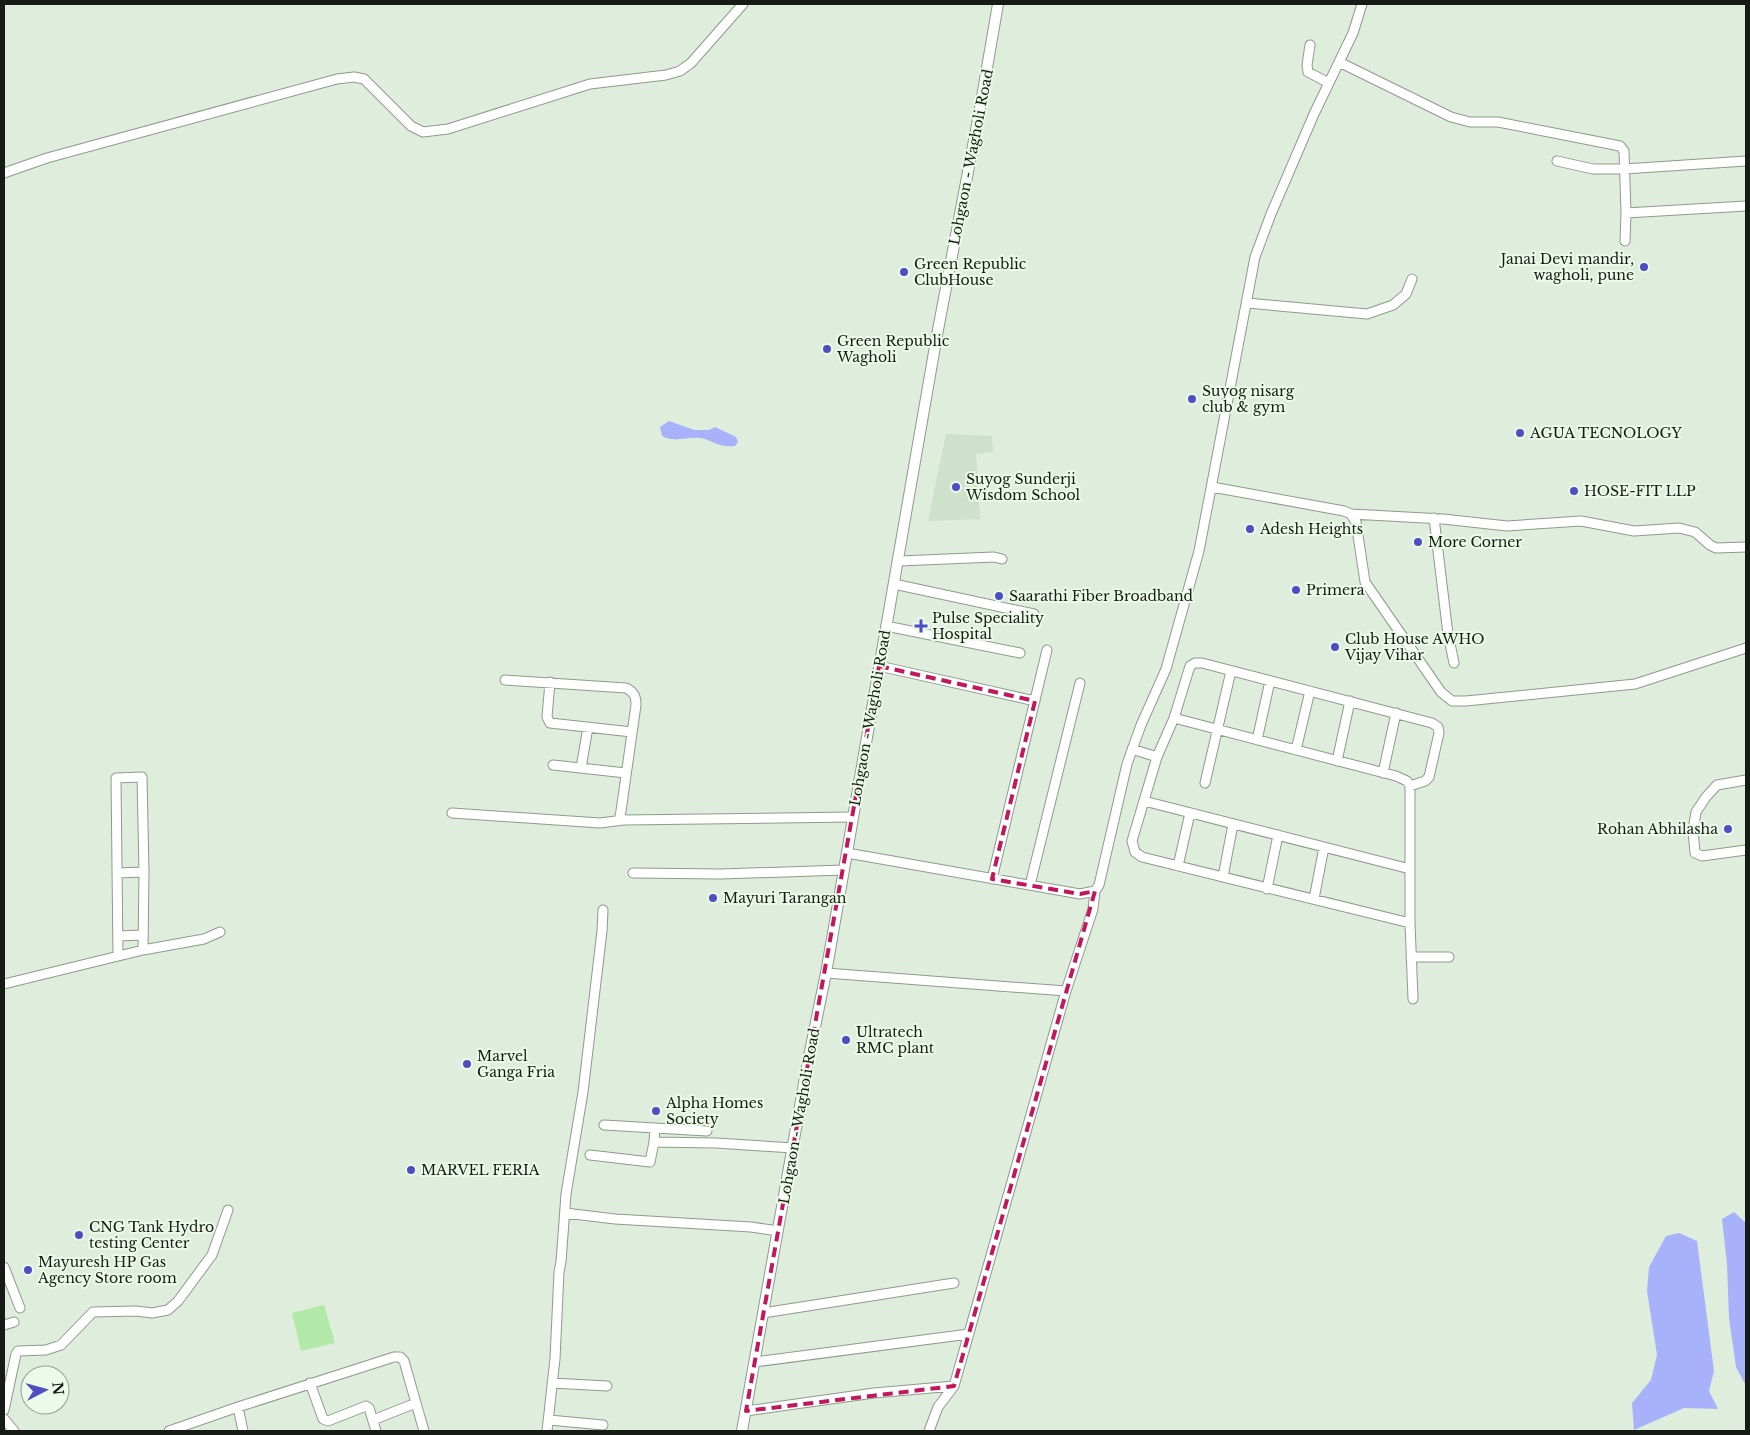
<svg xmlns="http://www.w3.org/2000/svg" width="1750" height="1435" viewBox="0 0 1750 1435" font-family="'Libre Baskerville',serif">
<rect width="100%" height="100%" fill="#deeddc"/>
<path fill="#cee2cb" d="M946,434l46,2 1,16 -17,2 4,65 -52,2z"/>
<path fill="#b2e9a8" d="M324,1305l11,38 -34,8 -9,-38z"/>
<path fill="#a8b2fb" d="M669,421l25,9h15l6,-3 21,10 2,5 -3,4c-14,2 -22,-5 -34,-8 -13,-2 -28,5 -39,-2l-2,-9z
M1734,1212l12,11v163l-10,-19 -7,-49 -2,-54 -5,-45z
M1679,1233l18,8 17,130 -5,20 9,18 -34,-1 -50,22 -2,-27 19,-23 6,-25 -10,-64 2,-24 17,-31z"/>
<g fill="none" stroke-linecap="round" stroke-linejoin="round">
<g stroke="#8d9b8b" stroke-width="11">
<path id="minor" d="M1310,45l-3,20 1,7 21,11
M1339,62l112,55 19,5h28l122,24 4,5 2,62 120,-7
M1557,161l36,8h31l122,-8
M4,173l43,-15 290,-79 17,-2 10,2 47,47 12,6 25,-3 142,-45 76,-9 14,-4 11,-8 52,-59
M1625,241l1,-28
M1247,303l120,11 26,-9 13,-11 6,-15
M1212,487l132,24 7,3 92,5 64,7 74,-5 53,10 45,-3 16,4 15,13 6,3 30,-1
M1351,514l5,8 9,60 76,110 11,9h14l169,-17 111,-36
M1434,518l14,116 6,29
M899,561l95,-4 8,2
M894,584l140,30
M886,626l134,27
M879,666l156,35
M505,680l121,8c8,4 10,8 10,17l-15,106 -1,5 4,4 229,-3
M550,682l-3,35 3,6 82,9
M1174,718l222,58 11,5 3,5v137l3,76
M1257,740l13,-59
M1132,749l25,8
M1296,750l14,-59
M1337,761l13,-60
M553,765l73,8
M581,768l7,-41
M1383,773l13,-60
M1746,780l-29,5 -11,12 -10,15 -3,18 2,23 7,3 44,-6
M1205,783l26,-112
M1144,801l266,68
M452,813l148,10 24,-3
M847,853l233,41 15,-3 4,-6 28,-121 14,-39 25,-56 33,-118 56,-294 16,-43 43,-100 39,-81 9,-29
M1178,866l12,-53
M117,873l27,-1
M633,873l88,1 123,-4
M1223,877l10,-53
M992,879l55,-229
M1030,885l50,-202
M1267,889l11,-54
M1314,899l10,-52
M1410,923l-268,-66 -7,-5 -3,-11 25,-84 17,-39 16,-52 5,-3h7l230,60 6,4 1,6 -10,44 -4,4 -15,5
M118,936l25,-1
M118,956l-2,-178 26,-1 2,95 -1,78
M1411,957h38
M826,973l240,18
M4,984l139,-34 61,-11 16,-7
M604,1125l51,3 -1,14 62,1 77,5
M655,1128l52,3
M590,1155l60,7 4,-20
M565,1213l50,6 136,8 27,4
M4,1267l16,41
M763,1313l191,-30
M4,1325l10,-3
M755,1362l214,-28
M310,1383l13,36 5,2 38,-15 3,2 7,23
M552,1383l55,3
M416,1403l8,28
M238,1407l5,24
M4,1410l12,-56 2,-3 28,-1 15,-5 32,-33 43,-1 16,2 16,-3 10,-9 34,-46 16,-45
M746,1411l128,-18 80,-7
M4,1419l10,12
M549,1420l54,5
M169,1431l69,-24 156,-50h6l4,4 12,42 -43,17
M547,1431l8,-72 4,-87 2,-10 5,-68 17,-102 19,-161 1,-21
M929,1431l9,-24 16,-21 112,-395 27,-82 2,-18"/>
</g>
<g stroke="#8d9b8b" stroke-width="12">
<path id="major" d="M742,1431l66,-370 18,-88 111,-638 42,-221 19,-110"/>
</g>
<use href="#minor" stroke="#fff" stroke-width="9"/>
<use href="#major" stroke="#fff" stroke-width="10"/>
</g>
<path fill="none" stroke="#c2185b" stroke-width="4" stroke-dasharray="10 6" stroke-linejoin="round" d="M879,666l156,35 -43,178 88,15 15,-3 -141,495 -208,25z"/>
<g fill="#4e4ec4" stroke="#ecfae9" stroke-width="2">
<circle cx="1644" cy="267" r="5"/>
<circle cx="904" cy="272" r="5"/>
<circle cx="827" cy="349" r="5"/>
<circle cx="1192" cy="399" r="5"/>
<circle cx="1520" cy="433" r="5"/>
<circle cx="956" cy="487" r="5"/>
<circle cx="1574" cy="491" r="5"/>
<circle cx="1250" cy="529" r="5"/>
<circle cx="1418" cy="542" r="5"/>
<circle cx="1296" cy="590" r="5"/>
<circle cx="999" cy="596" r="5"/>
<path d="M918.5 618.5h5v5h5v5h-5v5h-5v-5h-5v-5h5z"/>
<circle cx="1335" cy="647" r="5"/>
<circle cx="1728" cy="829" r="5"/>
<circle cx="713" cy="898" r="5"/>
<circle cx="846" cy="1040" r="5"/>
<circle cx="467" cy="1064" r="5"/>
<circle cx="656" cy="1111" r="5"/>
<circle cx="411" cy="1170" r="5"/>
<circle cx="79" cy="1235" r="5"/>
<circle cx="28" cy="1270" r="5"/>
</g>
<g text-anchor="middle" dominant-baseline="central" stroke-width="4" stroke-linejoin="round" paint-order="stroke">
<g font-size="14" fill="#161b15" stroke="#ecfae9">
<text transform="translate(971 157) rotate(-79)">Lohgaon - Wagholi Road</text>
<text transform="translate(870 718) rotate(-80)">Lohgaon - Wagholi Road</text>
<text transform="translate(799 1116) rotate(-80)">Lohgaon - Wagholi Road</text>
</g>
<g font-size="14" fill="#161b15" stroke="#ecfae9" text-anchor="start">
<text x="1634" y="259" text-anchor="end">Janai Devi mandir,<tspan x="1634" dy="16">wagholi, pune</tspan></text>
<text x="914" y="264">Green Republic<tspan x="914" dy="16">ClubHouse</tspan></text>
<text x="837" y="341">Green Republic<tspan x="837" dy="16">Wagholi</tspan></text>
<text x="1202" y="391">Suyog nisarg<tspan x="1202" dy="16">club &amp; gym</tspan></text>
<text x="1530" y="433">AGUA TECNOLOGY</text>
<text x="966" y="479">Suyog Sunderji<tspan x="966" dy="16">Wisdom School</tspan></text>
<text x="1584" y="491">HOSE-FIT LLP</text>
<text x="1260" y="529">Adesh Heights</text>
<text x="1428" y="542">More Corner</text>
<text x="1306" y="590">Primera</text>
<text x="1009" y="596">Saarathi Fiber Broadband</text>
<text x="932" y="618">Pulse Speciality<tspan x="932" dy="16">Hospital</tspan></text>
<text x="1345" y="639">Club House AWHO<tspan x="1345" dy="16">Vijay Vihar</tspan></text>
<text x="1718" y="829" text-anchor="end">Rohan Abhilasha</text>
<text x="723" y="898">Mayuri Tarangan</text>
<text x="856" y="1032">Ultratech<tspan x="856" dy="16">RMC plant</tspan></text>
<text x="477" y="1056">Marvel<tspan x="477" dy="16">Ganga Fria</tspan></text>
<text x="666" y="1103">Alpha Homes<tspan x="666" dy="16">Society</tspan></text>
<text x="421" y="1170">MARVEL FERIA</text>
<text x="89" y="1227">CNG Tank Hydro<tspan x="89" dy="16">testing Center</tspan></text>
<text x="38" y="1262">Mayuresh HP Gas<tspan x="38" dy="16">Agency Store room</tspan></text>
</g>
</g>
<rect width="1750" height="1435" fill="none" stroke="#161b15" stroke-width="10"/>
<g transform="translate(45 1390) rotate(84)"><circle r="24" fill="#ecfae9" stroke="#96a194"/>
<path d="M0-4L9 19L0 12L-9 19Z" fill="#4e4ec4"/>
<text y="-8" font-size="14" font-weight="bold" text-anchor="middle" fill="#161b15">N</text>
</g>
</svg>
